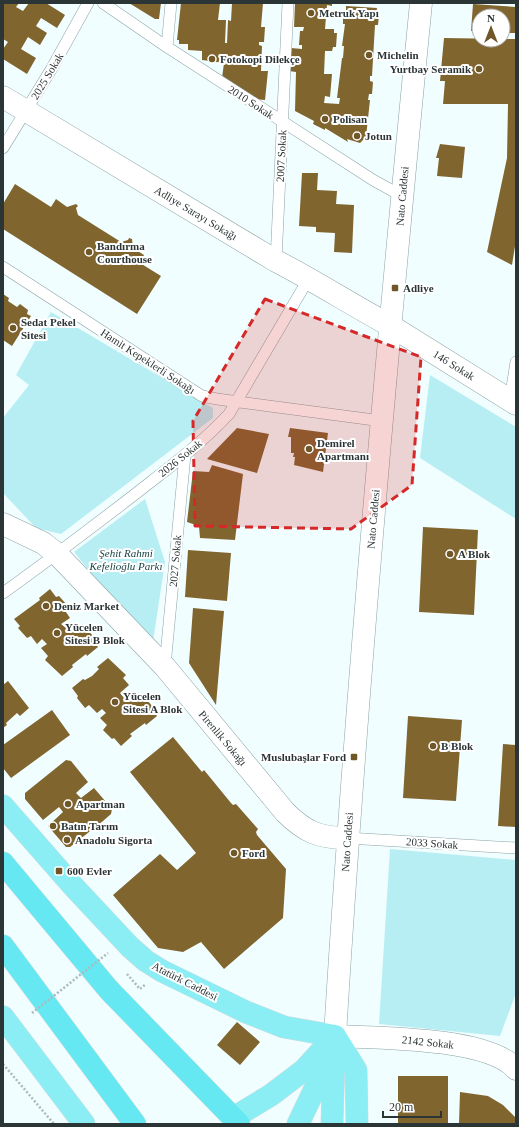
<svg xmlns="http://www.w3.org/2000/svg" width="519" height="1127" viewBox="0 0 519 1127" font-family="Georgia,serif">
<rect width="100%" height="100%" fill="#f0feff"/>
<path fill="#b7eef3" d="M51,312l162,96v10l-152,116 -25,-6 -33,-35v-75l26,-33 -13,-10z
M430,375l86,52v92l-96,-61z
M145,499l20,63 -13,86 -78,-96z
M390,849l126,11v133l-16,43 -121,-12z"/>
<path fill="#80652f" d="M3,3h16l-3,4 7,4 6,-8h17l19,12 -8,13 -16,-10 -5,8 11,7 -7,12 -12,-8 -7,12 15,9 -9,16 -24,-15v-10l5,-7 -5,-3z
M129,3h32l-2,16h-4z
M181,3h39l-2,17h8l-1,23h2l1,-23 3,1 1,-18h31l-2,24h4l-1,15h-5v3l3,1 -1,25h7l-3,29 -12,-1 -31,-21 2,-15 -22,-3v-9l-14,-1v-6h-9v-4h-2z
M295,3h37v3l-5,-1 -2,24h9v4h3l-1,14h-3l-1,4h-7l-1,23h8l-2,23 -5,-1 -1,7 15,1 1,-6h-3l5,-40h1l1,-12h-2l3,-22h-2v-11h3v-7l31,2 -1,7h3l-1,10h-3l-3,51h-2v5l3,1 -1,12h-3l-1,6h2l-4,37 -6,6 -13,-4 1,3 -23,-14v2l-12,-6 1,-3 -19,-10 1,-39 -7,-1 2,-23 11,1v-4h-3l1,-14h3l1,-4h-10z
M473,4l43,3v26h-13v-17h-24v15h-8z
M444,38l72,1v201l-4,25 -25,-13 20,-94 1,-54h-65l2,-23h-5z
M440,144l25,3 -3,31 -25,-2 2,-18h-3z
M302,173h16l-1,17 20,1 -1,13 18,1 -2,48 -18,-1 1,-19 -19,-1v-5l-17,-1z
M15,184l36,23 5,-8 11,8 9,-3 2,2 -2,2 2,7 43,27 7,-2 1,-2 3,1 1,9 11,7 -4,8 21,13 -24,38 -134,-85v-25z
M3,294l6,4 -1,3 9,6 3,-3 8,6 -1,4 4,2 -19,30 -9,-6z
M237,428l32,6 -12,39 -50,-14z
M290,428l38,5 -5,39 -29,-7 1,-8h-2l1,-4h-3v-16h-3z
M212,465l31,9 -8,66 -35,-2 -1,-12 -12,-4 6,-51 16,1z
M423,527l55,3 -4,85 -55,-3z
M188,550l43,3 -4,48 -42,-4z
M50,589l6,8 3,-1 8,9 -3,4 6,9 -9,6 5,4 8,-6 7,7 4,-2 8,9 -1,3 6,8 -11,9 -1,-2 -14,11 1,2 -11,9 -17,-16 3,-4 -7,-8 6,-4 -5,-5 -5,5 -6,-8 -4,2 -9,-10 2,-2 -6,-7 26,-19 -1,-2z
M193,608l31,3 -8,94 -27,-42z
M108,658l18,17 -3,3 6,7 -9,8 4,5 9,-7 6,7 5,-2 8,10 -1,2 6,8 -11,9 -1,-2 -15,11 2,2 -11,10 -7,-8 -2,1 -9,-9 4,-5 -7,-7 6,-5 -4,-4 -5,4 -8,-8 -4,3 -8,-10 1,-2 -6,-8 11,-9 2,1 7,-4 7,-7 -2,-2z
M8,681l21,27 -9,8 -3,-3 -11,10 1,2 -4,3v-43z
M52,710l18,25 -59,43 -8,-10v-23z
M408,716l54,4 -6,81 -53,-3z
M173,737l29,35 2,-2 27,33 2,2 3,-1 22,25 -2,3 1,3 29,34 -3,49 -59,51 -23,-27 -18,10 -25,-4 -45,-53 47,-41 17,16 19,-17 -66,-81z
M503,744l13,1v82l-18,-1z
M66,760l5,1 17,21 -12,11 5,5 13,-10 18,21 -1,5 -8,7 -33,26h-4l-18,-21 15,-14 -4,-5 -16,13 -18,-21v-6z
M237,1022l23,20 -20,23 -23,-20z
M398,1076h50v48h-50z
M460,1092l28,4 15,9 13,13v6h-57z"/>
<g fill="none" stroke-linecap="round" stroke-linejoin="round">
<g stroke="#8ca2a4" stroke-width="12">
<path id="service" d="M103,3l64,44 206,133 29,16
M167,47l4,-44
M3,148l49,-80 36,-65
M276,261l12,-258
M3,267l199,129 15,3 165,22
M510,400l6,-38
M3,593c45,-32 88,-65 131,-98 33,-26 66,-50 95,-81l80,-136
M165,666l20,-211
M347,838l169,10"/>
</g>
<g stroke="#8ca2a4" stroke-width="23">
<path id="minor" d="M3,97l273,164c39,20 76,44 115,65
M3,524l40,19 14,11 108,113 120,145c20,20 34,26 62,26
M335,1036c42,2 153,1 181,33"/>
</g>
<g stroke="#8ca2a4" stroke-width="23">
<path id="tertiary" d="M391,326l125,78"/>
</g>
<g stroke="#8ca2a4" stroke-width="23">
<path id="secondary" d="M335,1036c21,-345 52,-689 86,-1033"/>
</g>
<g stroke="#d9dbdb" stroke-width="23">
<path id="primary" d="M3,806l70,80 57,61 16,14 16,10 84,41 38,15 51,9 21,34 1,54
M3,1017l81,107
M233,1118l38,-23 33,-25 31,-34
M298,1124l21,-44 12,-34
M332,1124l2,-69"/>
</g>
<g stroke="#d9dbdb" stroke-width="23">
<path id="trunk" d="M3,863l106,127 130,134
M3,946l132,178"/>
</g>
<path stroke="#adbabb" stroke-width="2.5" stroke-dasharray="2 2" stroke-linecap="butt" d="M127,974l13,15 6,-5
M3,1064l51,60"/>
<use href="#service" stroke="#fff" stroke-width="11"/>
<use href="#minor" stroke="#fff" stroke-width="22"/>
<use href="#tertiary" stroke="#fff" stroke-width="22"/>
<use href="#secondary" stroke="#fff" stroke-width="22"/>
<use href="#primary" stroke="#8ceef5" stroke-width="22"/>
<use href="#trunk" stroke="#66e8f2" stroke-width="22"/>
<path stroke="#adbabb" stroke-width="2.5" stroke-dasharray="2 2" stroke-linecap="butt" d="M32,1013l76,-60"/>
</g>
<path fill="#d62828" fill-opacity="0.2" stroke="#d62828" stroke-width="3" stroke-dasharray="8 5" stroke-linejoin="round" d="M265,299l156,58 -9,128 -61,44 -156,-3 -2,-105z"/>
<g fill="#705728" stroke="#fff" stroke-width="1.5">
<circle cx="311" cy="13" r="4"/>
<circle cx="369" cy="55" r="4"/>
<circle cx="212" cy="59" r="4"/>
<circle cx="479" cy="69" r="4"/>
<circle cx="325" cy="119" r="4"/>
<circle cx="357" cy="136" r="4"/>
<circle cx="89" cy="252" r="4"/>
<rect x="391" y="284" width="8" height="8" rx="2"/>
<circle cx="13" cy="328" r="4"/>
<circle cx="309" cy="449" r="4"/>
<circle cx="450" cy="554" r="4"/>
<circle cx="46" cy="606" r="4"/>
<circle cx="57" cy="633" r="4"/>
<circle cx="115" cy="702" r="4"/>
<circle cx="433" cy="746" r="4"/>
<rect x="350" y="753" width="8" height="8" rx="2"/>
<circle cx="68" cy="804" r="4"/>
<circle cx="53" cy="826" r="4"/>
<circle cx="67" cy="840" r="4"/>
<circle cx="234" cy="853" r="4"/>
<rect x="55" y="867" width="8" height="8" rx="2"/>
</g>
<g text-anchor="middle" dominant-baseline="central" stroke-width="4" stroke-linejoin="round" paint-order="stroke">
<g font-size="11" font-weight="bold" fill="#2c3536" stroke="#fff" text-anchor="start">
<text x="319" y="13">Metruk Yapı</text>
<text x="377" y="55">Michelin</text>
<text x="220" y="59">Fotokopi Dilekçe</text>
<text x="471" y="69" text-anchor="end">Yurtbay Seramik</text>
<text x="333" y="119">Polisan</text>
<text x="365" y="136">Jotun</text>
<text x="97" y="246">Bandırma<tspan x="97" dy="13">Courthouse</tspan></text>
<text x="403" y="288">Adliye</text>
<text x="21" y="322">Sedat Pekel<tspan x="21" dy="13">Sitesi</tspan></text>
<text x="317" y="443">Demirel<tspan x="317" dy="13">Apartmanı</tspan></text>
<text x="458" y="554">A Blok</text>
<text x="54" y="606">Deniz Market</text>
<text x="65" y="627">Yücelen<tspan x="65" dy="13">Sitesi B Blok</tspan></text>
<text x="123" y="696">Yücelen<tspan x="123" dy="13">Sitesi A Blok</tspan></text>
<text x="441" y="746">B Blok</text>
<text x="346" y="757" text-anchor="end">Muslubaşlar Ford</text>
<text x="76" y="804">Apartman</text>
<text x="61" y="826">Batın Tarım</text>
<text x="75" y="840">Anadolu Sigorta</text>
<text x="242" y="853">Ford</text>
<text x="67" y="871">600 Evler</text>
</g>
<g font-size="11" fill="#2c3536" stroke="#fff">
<text transform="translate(47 76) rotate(-59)">2025 Sokak</text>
<text transform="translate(251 102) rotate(33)">2010 Sokak</text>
<text transform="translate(281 156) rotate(-87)">2007 Sokak</text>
<text transform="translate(402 196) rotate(-85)">Nato Caddesi</text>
<text transform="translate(196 213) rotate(31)">Adliye Sarayı Sokağı</text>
<text transform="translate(148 361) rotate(33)">Hamit Kepeklerli Sokağı</text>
<text transform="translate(454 365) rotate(32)">146 Sokak</text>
<text transform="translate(180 458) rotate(-39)">2026 Sokak</text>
<text transform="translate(373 519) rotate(-85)">Nato Caddesi</text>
<text transform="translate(175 561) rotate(-85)">2027 Sokak</text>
<text transform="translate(223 738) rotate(50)">Pirenlik Sokağı</text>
<text transform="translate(347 842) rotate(-86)">Nato Caddesi</text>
<text transform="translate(432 843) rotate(4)">2033 Sokak</text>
<text transform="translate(185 981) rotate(27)">Atatürk Caddesi</text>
<text transform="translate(428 1042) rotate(6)">2142 Sokak</text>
</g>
<g font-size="11" font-style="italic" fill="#1b4245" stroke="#fff">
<text x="126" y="553">Şehit Rahmi<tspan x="126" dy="13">Kefelioğlu Parkı</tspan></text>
</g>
</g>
<rect width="519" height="1127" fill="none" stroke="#2c3536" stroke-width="8"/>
<g transform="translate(491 28)"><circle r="19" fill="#ffffff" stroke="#abaeaf"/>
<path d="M0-3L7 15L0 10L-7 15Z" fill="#705728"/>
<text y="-6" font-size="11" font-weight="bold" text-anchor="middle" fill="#2c3536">N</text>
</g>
<path d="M383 1111v6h58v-6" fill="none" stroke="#2c3536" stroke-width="2"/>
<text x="389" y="1111" font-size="12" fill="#2c3536" stroke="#ffffff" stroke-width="3" paint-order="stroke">20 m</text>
</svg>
